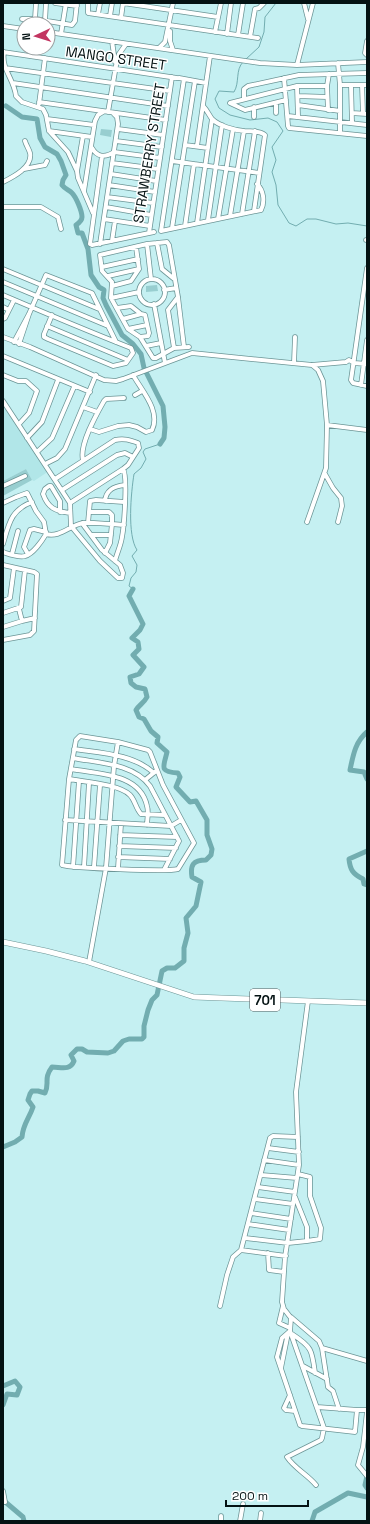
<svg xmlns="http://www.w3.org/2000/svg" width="370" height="1524" viewBox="0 0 370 1524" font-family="'Space Grotesk',sans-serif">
<rect width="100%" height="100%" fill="#c5f0f2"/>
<path fill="#b1e6e8" d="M3,404l46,67 -15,10 -2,-1 -6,-11 -23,12z"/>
<path fill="#98ced0" d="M101,129l11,1 -1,7 -11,-2z
M157,285l1,6 -12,1v-6z
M26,469l6,11 -29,16v-15z"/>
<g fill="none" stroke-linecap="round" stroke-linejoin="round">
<path stroke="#72adb0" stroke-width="1" d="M245,60l14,-13 5,-15 1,-15 11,-14
M243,62c-8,8 -3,20 -9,30l-15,-1 -4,8 4,9 11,7 20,5 18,-2 9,4 6,9 -11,16 4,13 -4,12 4,13 2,20 11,18 7,3 11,-7h9l20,5 12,-1 19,3
M133,589l-4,-3 2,-8 5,-6 1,-7 -5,-9 5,-6c-10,-15 -6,-57 -3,-76l7,-6 5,-9 -3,-7 2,-3 15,-5"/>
<path stroke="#72adb0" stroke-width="5" d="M6,106l16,11 15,2 3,19 5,9 12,7 4,7 5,14 -3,5 -1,5c3,4 7,5 10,8 4,4 10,18 10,24 0,4 -3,6 -6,8l2,8h4l6,16 3,26 8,12 5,3 -1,8 3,7 16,30 11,9 8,10 3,14 19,38 2,21 -1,11 -4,6
M367,732c-12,10 -14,24 -17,38l14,2 3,7
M367,851l-18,8c1,11 4,15 14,20l1,5 3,1
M3,1147l12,-5 7,-5c1,-13 7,-18 11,-30l-5,-7 2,-6 2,-3h6l7,2c5,-10 -2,-14 7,-26 9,0 18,4 22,-6l-3,-6 6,-6h5l5,3 21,1 6,-2 9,-10 6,-2h13l2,-2v-11l4,-16 4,-10 5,-5 5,-24 5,-3h8l9,-7v-13l4,-15 -2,-15 10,-12 5,-24 -9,-5c-2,-12 1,-17 14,-17l5,-5 1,-6 -5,-14v-15l-11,-19 -6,1 -14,-15 4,-10 -2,-4c-20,-1 -14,-7 -11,-21l-10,-9 1,-6 -7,-6 -7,-12 -5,-2 -3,-7c3,-5 8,-7 11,-13l-2,-8 -9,-2 -5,-4 -1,-6 9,-3 5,-7 -11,-12 6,-6 -1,-7 -6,-4 8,-8 3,-6 -14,-28 4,-7
M3,1386l12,-5 5,6 -3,8 -10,-1 -4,11
M367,1476l-2,9 2,3
M3,1500l20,17 1,4
M312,1521l3,-9 33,-19 19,4"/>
<g stroke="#6c9596" stroke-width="5.5">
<path id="minor" d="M36,3l-1,16 37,6 3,-4 2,-18
M55,3l22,3
M88,3v10l170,25
M123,3l95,14
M304,3l4,16
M98,14l2,-11
M110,16l2,-13
M121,18l2,-15
M22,19h13
M45,21l1,-18
M3,26l21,3
M170,31v10l3,9
M48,32l212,31 37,2 70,-3
M215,32l6,-29
M61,34l5,-31
M227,34l4,-31
M238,35l5,-32
M250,37l5,-28 4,-1 5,-5
M112,41l3,21
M367,41l-2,12 2,2
M159,48l6,-6 8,-39
M3,52l174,26
M4,52c-3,17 10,27 12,44l6,6 21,7 3,6 3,16 19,21 9,19 1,7 15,35
M338,63l2,22v48
M297,65l16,-62
M5,68l165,23
M179,78l27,5
M284,78l4,48 1,2 78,8
M184,79l-23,152 100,-21c4,-8 3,-19 -4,-26
M13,83l155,23
M340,85h27
M351,85l1,38
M362,85l1,28
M297,86l1,30
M298,96l29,1
M244,98v-9l4,-3 51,-11 68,-2
M286,100l-41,10 -15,-7 67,-17h30
M39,102l127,18
M276,103v10
M39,104l6,-46
M298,105l42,6
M203,106c4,4 6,9 9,13 7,7 22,11 32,12 7,1 15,-1 21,4l-11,76
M328,110l-1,-24 2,-12
M108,112l9,-52 2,-6 7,-10
M352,113l15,1
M288,116l79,9
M254,117v-10
M47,119l47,6
M118,129l45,6
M49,131l43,6
M116,141l46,6
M185,145l23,3
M197,146l13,-90
M92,148c5,9 13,10 22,4l46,6
M102,156l-12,88 2,1 62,-13
M172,161l87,12
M112,163l46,6
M24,169l21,-4 2,-4
M77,171l6,-35
M111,174l45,7
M3,182c10,-5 30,-15 27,-29 -1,-4 -4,-8 -5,-12
M109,185l46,7
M84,191l11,-70 3,-6 5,-3
M107,197l46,6
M3,207h38l17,10 3,12
M106,207l45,8
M242,214l13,-83
M230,216l14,-85
M104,219l46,7
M218,219l15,-90
M208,220l14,-95
M197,223l15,-104
M185,226l9,-62
M172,228l23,-147
M149,233l23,-156
M366,240h1
M112,241l3,-20
M157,243l5,26 11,9
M100,244l18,-120 -1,-7 -4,-4
M147,244l4,35
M102,267l36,-8
M367,268l-16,112 2,3 14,3
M3,269l96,40
M108,276l31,-7
M139 292a13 13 0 1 1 26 0a13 13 0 1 1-26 0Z
M3,282l105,44
M112,286l19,-5 8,-12 -3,-22
M164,290l12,-2
M3,295c42,18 85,36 128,53l2,5 -7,10 -13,3 -65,-27 -4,-2v-3l8,-19
M111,298l28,-6
M154,304l11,59
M3,307l6,3
M117,308l14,-2 10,8 4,1 4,18 -1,3 -8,1
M3,319l2,-1 9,-18
M123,319l18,-5
M47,326l81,34
M128,329l19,-4
M3,337l27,10 74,33 12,1 7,-2 69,-26 120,12 34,-3 3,-2 5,3 13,1
M14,342l15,-28 17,-39 46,18 24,49
M19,344l10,-30
M146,346l15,-3
M184,347l-6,-50 -9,-52 -2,-3 -20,2 -47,11 2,16 10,11 -1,16 17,31 12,8 13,21h3l18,-10 15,-1
M174,348l-6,-38 10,-13
M3,356l87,36
M294,363l1,-26
M312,365l6,5 5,11 4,44 40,5
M3,375l15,6h8l11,10 -8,22 -10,11
M361,385l6,-45
M135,395l7,-4
M3,401l67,102 1,23 29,35 18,17h4l1,-5 -3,-8 -18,-15 -20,-27
M83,407l14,5
M90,429l9,3 19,-6 11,-1 8,2 9,5 6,-2c9,-19 -10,-39 -19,-55
M27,438l15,-16 16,-42
M37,452l15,-14 22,-51
M83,460c-4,-15 13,-45 21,-59l2,-2 18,-1
M45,464l12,-6 8,-9 31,-74
M325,474l8,14 8,10 1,8 -4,16
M55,479l60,-39c9,-2 15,0 23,3l1,5 -11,17 -5,4 -53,34
M3,486l22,-10
M62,490l55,-35 8,-2 8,4
M105,501c1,-12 10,-15 20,-16
M3,503l13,-6 11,-4 9,18 8,11 2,12c14,4 24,-9 37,-11 9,-1 20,1 29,1l-2,19 -5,10
M60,512v-11l-9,-15h-2l-4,3 -2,5c5,14 12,17 27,19
M89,512h20l3,3v9l12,1
M307,522l19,-54 1,-43
M88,523l2,-22 6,-1 28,2
M91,535h20
M3,544c6,-21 8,-34 29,-42
M3,552c6,2 16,6 22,4 8,-2 17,-15 21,-22
M12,554l6,-23
M28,554l-4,-7 6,-17 4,-1 12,3
M115,561c2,-8 6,-16 7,-24 2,-10 6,-61 1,-68
M3,565l31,7 3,2 -3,57 -4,4 -27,5
M3,601l7,-3 4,-30
M19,609l3,12
M3,613l18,-6 4,-37
M3,627l19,-6 13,-3
M80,736l38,6 30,8 2,2 13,33 31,58 -16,26c-10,3 -106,-1 -116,-4l7,-86 7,-39z
M74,749c27,4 59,5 80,24
M73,758c25,5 60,5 77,28l29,55 -15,29
M71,769c27,5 69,4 76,37 2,6 0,13 0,19
M69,779c16,3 50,5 61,16 5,5 6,14 11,19l24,1
M145,780l11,-9
M65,820l106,6 10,-6
M120,835l57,2
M119,846l57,2
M118,857l52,2
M73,867l6,-86
M84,867l5,-84
M94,867l6,-82
M118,868l3,-44
M89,962l17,-94 8,-102 4,-24
M308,1001l-12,91 3,73 -14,92 -3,45 2,7 7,9 -1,13 34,97 -2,10 -1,2 -34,17c8,12 20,17 29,28
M268,1148l31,4
M264,1160l35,5
M298,1174l12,3v19l11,32 -1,11 -13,2
M261,1175l36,3
M258,1187l37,5
M255,1199l38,5
M251,1213l40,6
M248,1224l41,6
M245,1238l43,5 19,-2v-14l-12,-30
M268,1253l1,17 15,2
M286,1256l-45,-6 29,-112 3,-2 25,1
M220,1306l7,-31 6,-18 8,-7
M283,1306l-4,17 11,5
M291,1317l28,24 3,7 6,39 5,4 6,18
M290,1331l-8,7 -5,19 23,68 2,1 53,6 2,-22h10
M292,1334c20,13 20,16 23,39
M322,1348l45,13
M303,1366l24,13
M281,1368l7,-35
M290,1395l-6,13 2,2 9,1
M317,1407l40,3
M367,1412l-4,35 -5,18 9,11
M3,1491l2,11h-2
M221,1521v-5
M240,1521l3,-17
M260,1521l1,-8"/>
</g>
<g stroke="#6c9596" stroke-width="6">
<path id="major" d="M3,942l43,9 39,10 109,36 173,6"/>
</g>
<use href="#minor" stroke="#fff" stroke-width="4"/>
<use href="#major" stroke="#fff" stroke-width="5"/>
</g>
<g text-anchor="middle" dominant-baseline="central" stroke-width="3" stroke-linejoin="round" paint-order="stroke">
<rect fill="#fff" stroke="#4f595a" stroke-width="1" x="250" y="989" width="30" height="22" rx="3"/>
<g font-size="13" font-weight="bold" fill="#041213">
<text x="265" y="1000">701</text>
</g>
<g font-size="14" fill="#041213" stroke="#fff">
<text transform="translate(116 58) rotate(8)">MANGO STREET</text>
<text transform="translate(149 153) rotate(-81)">STRAWBERRY STREET</text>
</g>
</g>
<rect width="370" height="1524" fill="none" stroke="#041213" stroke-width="8"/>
<g transform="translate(36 36) rotate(266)"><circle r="19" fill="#ffffff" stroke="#9ba0a1"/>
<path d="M0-3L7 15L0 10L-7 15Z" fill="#c33561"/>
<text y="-6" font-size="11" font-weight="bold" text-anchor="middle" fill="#041213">N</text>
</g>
<path d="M226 1500v6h82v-6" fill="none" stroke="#041213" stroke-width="2"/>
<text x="232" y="1500" font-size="12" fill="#041213" stroke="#ffffff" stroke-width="3" paint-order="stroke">200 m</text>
</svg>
